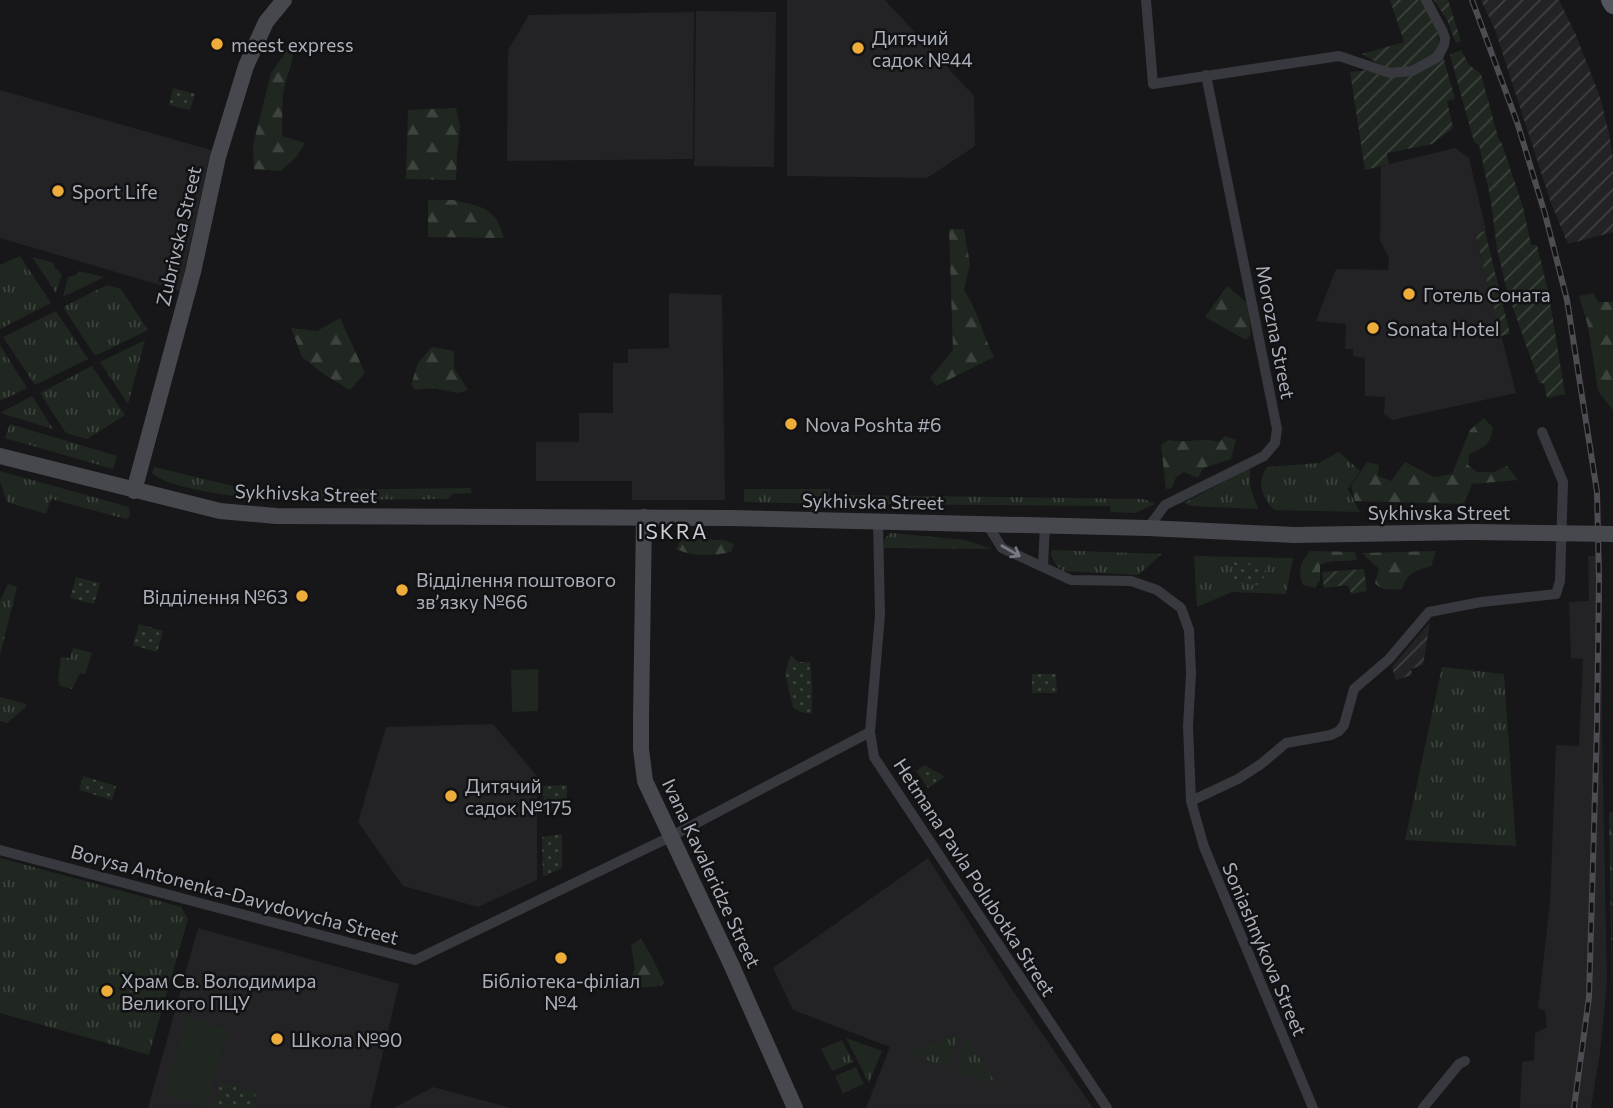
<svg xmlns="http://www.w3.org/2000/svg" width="1613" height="1108" viewBox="0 0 1613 1108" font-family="Commissioner,sans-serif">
<defs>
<pattern id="industrial-furrows" width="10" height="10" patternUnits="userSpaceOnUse" patternTransform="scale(1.75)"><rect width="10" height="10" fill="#232326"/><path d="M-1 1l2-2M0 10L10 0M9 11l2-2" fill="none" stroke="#404043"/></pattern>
<pattern id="grass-tufts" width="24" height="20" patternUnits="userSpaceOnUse" patternTransform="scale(1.75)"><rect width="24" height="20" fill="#1f2720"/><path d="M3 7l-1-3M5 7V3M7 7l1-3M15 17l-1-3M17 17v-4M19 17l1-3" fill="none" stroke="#3d443e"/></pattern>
<pattern id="forest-firs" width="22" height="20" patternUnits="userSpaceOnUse" patternTransform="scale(1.75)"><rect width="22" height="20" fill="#1f2720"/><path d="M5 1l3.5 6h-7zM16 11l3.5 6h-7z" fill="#3d443e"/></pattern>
<pattern id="park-dots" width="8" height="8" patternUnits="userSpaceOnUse" patternTransform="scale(1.75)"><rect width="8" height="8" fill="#1f2720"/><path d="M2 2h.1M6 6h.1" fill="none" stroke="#3d443e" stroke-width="1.8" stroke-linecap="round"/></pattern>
<pattern id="garden-furrows" width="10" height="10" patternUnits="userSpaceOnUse" patternTransform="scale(1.75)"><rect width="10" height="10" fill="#1f2720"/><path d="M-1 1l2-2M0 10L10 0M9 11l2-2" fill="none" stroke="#3d443e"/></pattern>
</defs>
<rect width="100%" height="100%" fill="#171719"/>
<path fill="#232326" d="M787,0h98l89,96 1,50 -48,32 -140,-2z
M696,11l80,1 -2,155 -80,-1z
M694,12l-1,147 -186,2 1,-111 21,-35z
M0,90l211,60 -31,141 -180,-53z
M1455,148l14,10 17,72 -11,4 41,159 -124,27 -8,-6 1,-17 -20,-1v-38l-12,-2v-7h-8l1,-25 -30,-3 20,-52 52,1 1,-11 -9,-19 1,-74z
M669,293l53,2 3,205h-93v-19h-96v-39h43v-29h34v-50h15v-14l41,-1z
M1588,556h14v174l5,252 -7,71 -9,55h-71l2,-46 12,-2 1,-27 12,-6 -2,-16 -7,-3 12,-105 6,-158 23,1 4,-87 -12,-1 -2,-56 20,-1z
M493,724l44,52v104l-59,27 -75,-21 -45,-64 28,-95z
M928,858l81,127 84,123h-227l24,-61 -97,-37 -20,-42z
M198,928l201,56 -29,124h-222z
M433,1087l78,21h-117z"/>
<path fill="url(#industrial-furrows)" d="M1481,0h78l16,33 25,64 9,36 4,26v73l-45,12 -17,-41 -56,-173z
M1430,622l-7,43 -12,4 1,6 -16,5 -4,-13z"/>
<path fill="url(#grass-tufts)" d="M20,256l31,47 -51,26v-64z
M32,257l22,6 1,5 7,6 -6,19z
M79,271l25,6 -41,20 5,-20 8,-2z
M107,285l14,4 27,41 -53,26 -32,-49z
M56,311l32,48 -53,26 -32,-48z
M145,340l-17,64 -28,-42z
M0,345l27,43 -27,13z
M92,366l33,49 -38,24 -21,-6 -26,-40z
M32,396l21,33 -53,-16z
M10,424l107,32 -4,13 -108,-31z
M1339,452l21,19 -12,18 12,23 -86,-2c-12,-13 -18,-27 -7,-43l52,-4z
M154,467l83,20 63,3v12c-31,-2 -127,-9 -148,-29z
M1250,468v19l8,22 -66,-3 -8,-3z
M0,471l129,36 1,9 -4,3 -75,-20 -5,15 -39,-12 -7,-21z
M471,488l1,5 -20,1 -4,5 -137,1v-10z
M744,489h86v15l-86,-2z
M841,495l303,4 11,5 -20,9 -24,-1 -1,-6 -256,-2 -2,5h-10z
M891,533l74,7 27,9 -109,-1 2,-10z
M1052,550l110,4 -24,21 -75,-4 -7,-6 -5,-10z
M1194,556l99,2 -7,36 -54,-2 -35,15z
M8,584l9,3 -17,68v-54z
M73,648l19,5 -7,21 -5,-1 -8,16 -11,-3 -3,-6 3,-23 9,1z
M1442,667l62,7 12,172 -111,-6z
M0,697l26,7v3l-19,16 -7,-2z
M0,858l181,49 7,12 -39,136 -149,-42z
M959,1034l-12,34 -38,-15z
M846,1038l36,13 -13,32z
M967,1038l30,48 -40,-15z
M842,1040l11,22 -21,9 -11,-22z
M856,1067l8,17 -21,9 -8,-17z"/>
<path fill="url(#forest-firs)" d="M291,39c5,16 -1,29 -6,45 -4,15 -2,36 -3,52l23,7 -8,13 -16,15 -27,-2 -1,-24 18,-72 12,-17z
M456,108l4,18 -3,28 -1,26 -50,-1 2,-69z
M453,200c29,7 42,6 51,38l-76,-1v-37z
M949,229h15l6,35 -6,26c15,23 18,43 30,67l-58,29 -6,-8 23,-28z
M1227,286l20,17 4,31 -5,6 -41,-23z
M1593,293l5,9h15v108l-15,-19 -10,-65 -9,-30z
M340,318l25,55 -15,17 -25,-15 -23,-18 -11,-29 26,3z
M432,347l22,4v17l14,22 -10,3 -26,-5 -16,2 -5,-5 7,-22z
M1484,418l9,10c-3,17 -8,19 -24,26l-1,11 9,7h17l13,-6 11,14 -46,4 -8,20 -109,-3 -4,-15 16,-24 12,3 -1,11 13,5 14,-19 29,15 18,-3 18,-44z
M1225,436l11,4 -5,19 -28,9 -5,10 -14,-6 -8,5 -4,11 -6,1 -5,-44 8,-5c18,4 34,-3 50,2z
M690,539l34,1 10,4 -3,8c-18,4 -38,5 -55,-3l4,-8z
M1310,551l45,1 2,8c-12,2 -26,-1 -37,5v15l-5,8 -12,-3c-6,-13 -2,-24 7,-34z
M1436,551l-5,15c-16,5 -23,6 -29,23 -10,1 -20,2 -27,-6l4,-14 -17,-16z
M1609,812h4l-1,179z
M641,939l10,16 13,27 -3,4 -22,2 -10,-6 6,-13 -4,-24z"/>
<path fill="url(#park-dots)" d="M173,88l22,6 -5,16 -21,-5z
M1233,562l33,3 -4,20 -29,-2z
M76,577l24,6 -6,21 -24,-6z
M139,624l24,7 -6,21 -24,-7z
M791,655l7,7h12l2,20v32l-11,-2 -8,-4 -8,-35z
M1032,674h24l1,19h-25z
M925,765l20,12 -17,11 -12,-17z
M83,776l33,10 -4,14 -33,-10z
M567,785v21l-23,2 -1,-22z
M562,834v34l-19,9 -1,-40z
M220,1082l36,11 -4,15h-40z"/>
<path fill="url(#garden-furrows)" d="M1390,0h31c7,12 21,32 17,46 -2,9 -8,11 -15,14 -32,16 -32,10 -61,-6l42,-12z
M1434,0h14l13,41 -5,2 -9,-23z
M1461,50l8,15 12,9 17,63 4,7 21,63 8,38h6l12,50 16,99 -18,4 -3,-14 -5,-2 -32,-91 -10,-42 -6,-48 -12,-56 -5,-3 -24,-87z
M1443,56l12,43 -8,2 6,27 -21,16 -45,9 2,11 -24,6 -15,-98 19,-2 31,7 26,-8z
M1485,231l25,103 -9,2 -26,-103z
M1364,569l3,22 -15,3 -5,-9 -23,3 -2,-16z"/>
<path fill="#1f2720" d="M538,669v42l-26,1 -1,-42z
M186,1018l42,12 -21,77 -42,-12z"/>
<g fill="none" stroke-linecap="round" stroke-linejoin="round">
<path stroke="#38393e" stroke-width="10" d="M1146,0l7,84 186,-28 51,17 22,-2 26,-14 6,-12 1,-7 -3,-8 -16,-30
M878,523l2,92 -10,117 4,25 233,351
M987,524l15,24 69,32 60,1 26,9 24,18 8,22 2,43 -3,53 3,75 13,46 109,261
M1148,528l17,-23 99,-49 11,-13 2,-14 -71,-354
M1043,567l2,-42
M1191,801l47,-22 23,-15 25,-21 45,-8 8,-4 5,-6 10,-36 35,-30 40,-47 52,-10 75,-8 4,-13 3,-99 -21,-50
M0,850l415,110 255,-123 200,-105
M1423,1108l36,-44 6,-3"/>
<path stroke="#46484e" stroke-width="16" d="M0,456l220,55 56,5 454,2 418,10 146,7 178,-3
M134,491l59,-219 25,-115 28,-91 20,-44 18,-22
M644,517l-3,202v30l4,32 86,183 64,144"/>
<path stroke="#54565d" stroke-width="18" d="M1610,0l3,5"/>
<g stroke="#4b4d53" stroke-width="6">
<path id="rail" d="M1472,0l45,122 28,92 22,86 30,192 2,88 -2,145 -8,272 -15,111"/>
</g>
<use href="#rail" stroke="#121214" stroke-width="3.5" stroke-dasharray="10" stroke-linecap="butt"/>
<path stroke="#46484e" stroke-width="16" d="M1472,532l141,2"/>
</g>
<defs><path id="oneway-shaft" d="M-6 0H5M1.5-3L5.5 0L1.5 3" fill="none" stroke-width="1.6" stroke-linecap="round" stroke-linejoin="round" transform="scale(1.75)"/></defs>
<use stroke="#777a82" href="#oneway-shaft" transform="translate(1011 551) rotate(30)"/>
<g fill="#eead3a" stroke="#121214" stroke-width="2.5">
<circle cx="217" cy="44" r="7"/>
<circle cx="858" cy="48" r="7"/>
<circle cx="58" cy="191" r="7"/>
<circle cx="1409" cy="294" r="7"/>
<circle cx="1373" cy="328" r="7"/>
<circle cx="791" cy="424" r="7"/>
<circle cx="402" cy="590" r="7"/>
<circle cx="302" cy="596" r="7"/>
<circle cx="451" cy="796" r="7"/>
<circle cx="561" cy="958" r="7"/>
<circle cx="107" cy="991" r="7"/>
<circle cx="277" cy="1039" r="7"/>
</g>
<g text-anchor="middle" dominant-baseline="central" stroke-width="5" stroke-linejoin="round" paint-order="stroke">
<g font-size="19" fill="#aaafb9" stroke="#121214" text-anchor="start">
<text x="872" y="37">Дитячий<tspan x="872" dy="22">садок №44</tspan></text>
<text x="231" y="44">meest express</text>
<text x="72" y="191">Sport Life</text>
<text x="1423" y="294">Готель Соната</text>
<text x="1387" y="328">Sonata Hotel</text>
<text x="805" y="424">Nova Poshta #6</text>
<text x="416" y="579">Відділення поштового<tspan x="416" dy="22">зв’язку №66</tspan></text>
<text x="288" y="596" text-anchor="end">Відділення №63</text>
<text x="465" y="785">Дитячий<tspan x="465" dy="22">садок №175</tspan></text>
<text x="121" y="980">Храм Св. Володимира<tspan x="121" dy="22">Великого ПЦУ</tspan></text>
<text x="561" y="980" text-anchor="middle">Бібліотека-філіал<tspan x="561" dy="22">№4</tspan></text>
<text x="291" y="1039">Школа №90</text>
</g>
<g font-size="19" fill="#aaafb9" stroke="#121214">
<text transform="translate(178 236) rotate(-77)">Zubrivska Street</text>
<text transform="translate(1276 332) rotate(79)">Morozna Street</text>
<text transform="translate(306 493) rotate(2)">Sykhivska Street</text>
<text transform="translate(873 501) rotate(1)">Sykhivska Street</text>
<text x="1439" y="512">Sykhivska Street</text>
<text transform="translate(712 873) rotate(65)">Ivana Kavaleridze Street</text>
<text transform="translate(975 877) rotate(57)">Hetmana Pavla Polubotka Street</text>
<text transform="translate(235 894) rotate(15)">Borysa Antonenka-Davydovycha Street</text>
<text transform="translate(1265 949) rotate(67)">Soniashnykova Street</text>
</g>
<g font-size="21" letter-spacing="2" fill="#cbced5" stroke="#121214">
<text x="673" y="530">ISKRA</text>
</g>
</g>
</svg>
